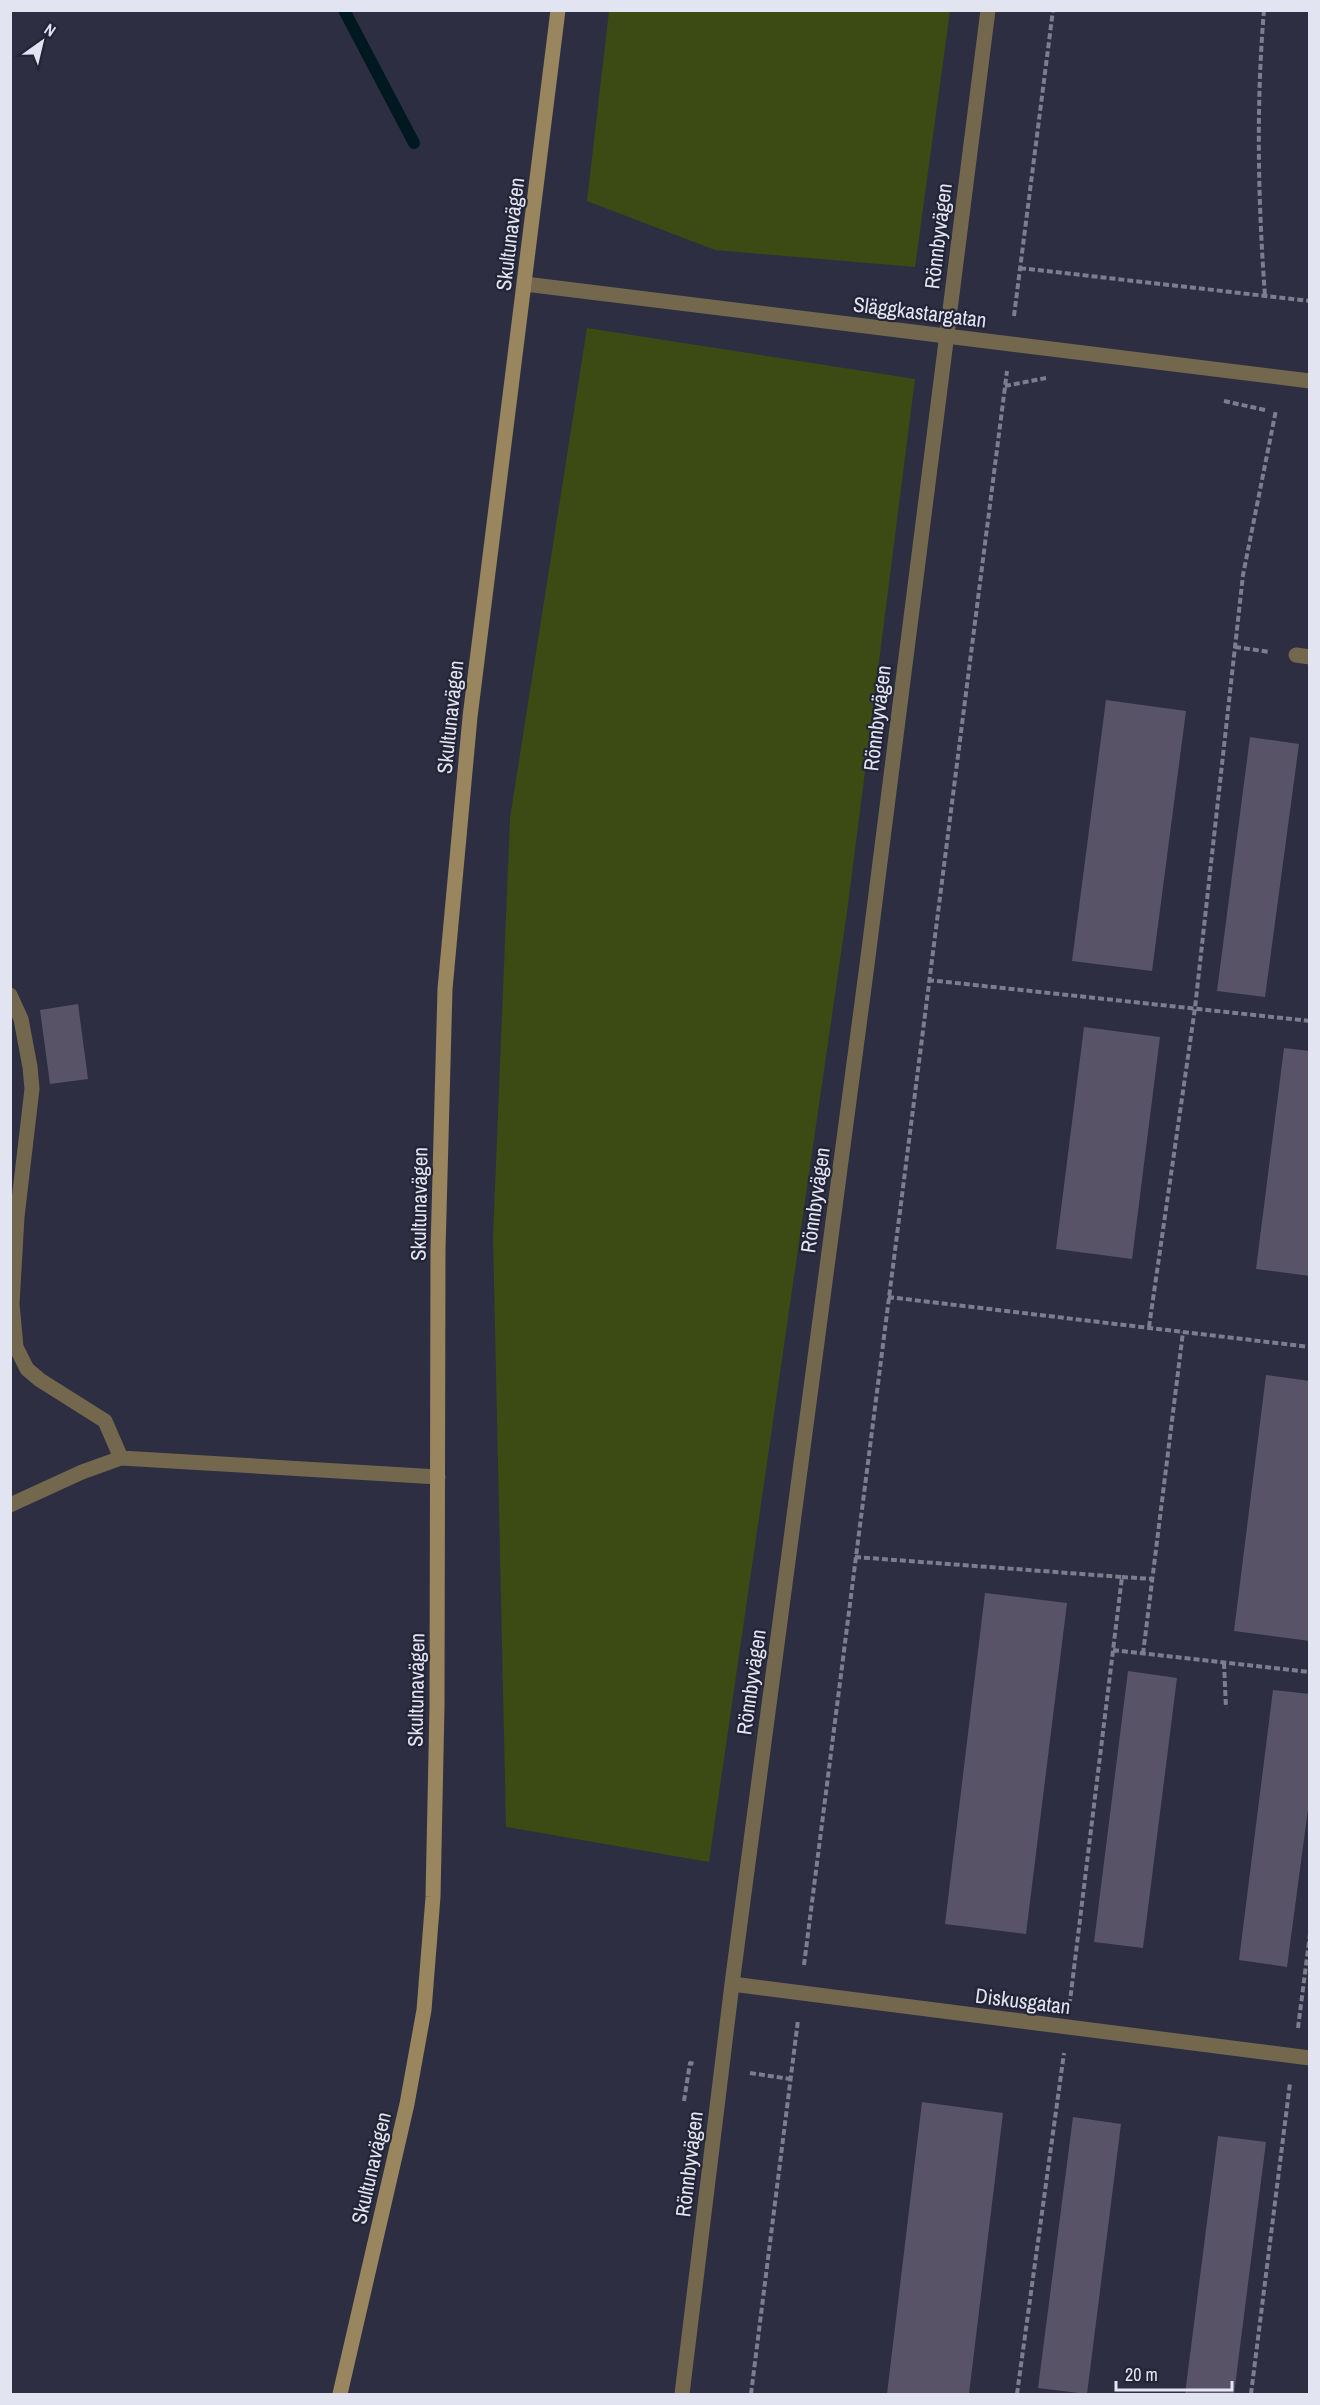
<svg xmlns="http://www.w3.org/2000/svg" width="1320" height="2405" viewBox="0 0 1320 2405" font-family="'Archivo Narrow',sans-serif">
<rect width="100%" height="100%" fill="#2d2e41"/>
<path fill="#3b4b13" d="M609,11h341l-35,256 -200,-17 -128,-49z
M587,328l328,51 -67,526 -139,957 -203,-35 -13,-590 17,-419z"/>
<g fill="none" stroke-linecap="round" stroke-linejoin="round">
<path stroke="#001820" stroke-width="12" d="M344,10l70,133"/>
</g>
<path fill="#595368" d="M1106,700l80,11 -34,260 -80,-10z
M1250,737l49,7 -34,253 -48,-6z
M78,1004l10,75 -38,5 -10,-74z
M1084,1027l76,10 -28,222 -76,-10z
M1284,1048l26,3v225l-54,-7z
M1266,1375l44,6v260l-76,-10z
M985,1593l82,10 -41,331 -81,-10z
M1128,1671l49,7 -34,270 -49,-6z
M1273,1690l37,4v100l-23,173 -48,-7z
M922,2102l81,11 -34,281h-82z
M1073,2117l48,7 -34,270 -49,-6z
M1218,2136l48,6 -32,252h-49z"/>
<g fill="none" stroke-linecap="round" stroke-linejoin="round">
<path stroke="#7c7d8d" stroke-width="4" stroke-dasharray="6 3" stroke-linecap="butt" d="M1264,10c-8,96 -6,190 1,286
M1020,268l290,33
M1014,316l39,-306
M1005,386l41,-8
M1224,401l41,9
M1235,647l35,5
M928,980l382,41
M888,1297l422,50
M1149,1327l46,-319 48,-433 33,-165
M855,1557l267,20 -52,424
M1122,1577l30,2
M1113,1650l197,22
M1143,1654l40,-322
M1224,1663l2,45
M804,1965l203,-1594
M1298,2028l12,-94
M750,2073l40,6
M684,2101l6,-38 5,1
M751,2394l47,-374
M1017,2394l47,-341
M1251,2394l39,-311"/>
<path stroke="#73684e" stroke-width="15" d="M10,995l11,24 9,48 2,22 -15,128 -5,87 4,43 11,22 13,11 65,41 16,37
M10,1505l72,-33 39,-14 317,19"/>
<path stroke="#73684e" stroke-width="15" d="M525,284l785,97
M1296,655l14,2
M732,1984l578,74
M682,2394l50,-410 135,-1019 121,-955"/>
<path stroke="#99865e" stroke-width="15" d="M340,2394l67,-290 17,-94 9,-113 4,-191 1,-456 7,-261 25,-272 88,-707"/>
</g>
<g text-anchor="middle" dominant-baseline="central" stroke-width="4.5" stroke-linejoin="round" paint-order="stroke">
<g font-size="21" fill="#e3e4f1" stroke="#232436">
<text transform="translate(510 234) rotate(-83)">Skultunavägen</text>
<text transform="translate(938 236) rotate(-83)">Rönnbyvägen</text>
<text transform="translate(920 312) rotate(7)">Släggkastargatan</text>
<text transform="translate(450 717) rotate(-84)">Skultunavägen</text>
<text transform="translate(877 718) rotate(-83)">Rönnbyvägen</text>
<text transform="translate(815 1200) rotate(-82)">Rönnbyvägen</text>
<text transform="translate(419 1204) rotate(-89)">Skultunavägen</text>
<text transform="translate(751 1682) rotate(-82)">Rönnbyvägen</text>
<text transform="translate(416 1690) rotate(-89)">Skultunavägen</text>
<text transform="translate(1023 2001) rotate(7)">Diskusgatan</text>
<text transform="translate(689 2164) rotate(-83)">Rönnbyvägen</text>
<text transform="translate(371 2168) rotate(-77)">Skultunavägen</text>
</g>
</g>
<rect width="1320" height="2405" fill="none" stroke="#e3e4f1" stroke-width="24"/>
<g transform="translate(42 42) rotate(34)" stroke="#232436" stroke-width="4.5" paint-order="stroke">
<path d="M0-4.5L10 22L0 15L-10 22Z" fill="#e3e4f1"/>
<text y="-9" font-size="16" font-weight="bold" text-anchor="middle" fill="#e3e4f1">N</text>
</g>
<path d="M1116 2381v9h116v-9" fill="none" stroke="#e3e4f1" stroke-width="3"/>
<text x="1125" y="2381" font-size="18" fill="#e3e4f1" stroke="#232436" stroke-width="4.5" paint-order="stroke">20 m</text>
</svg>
